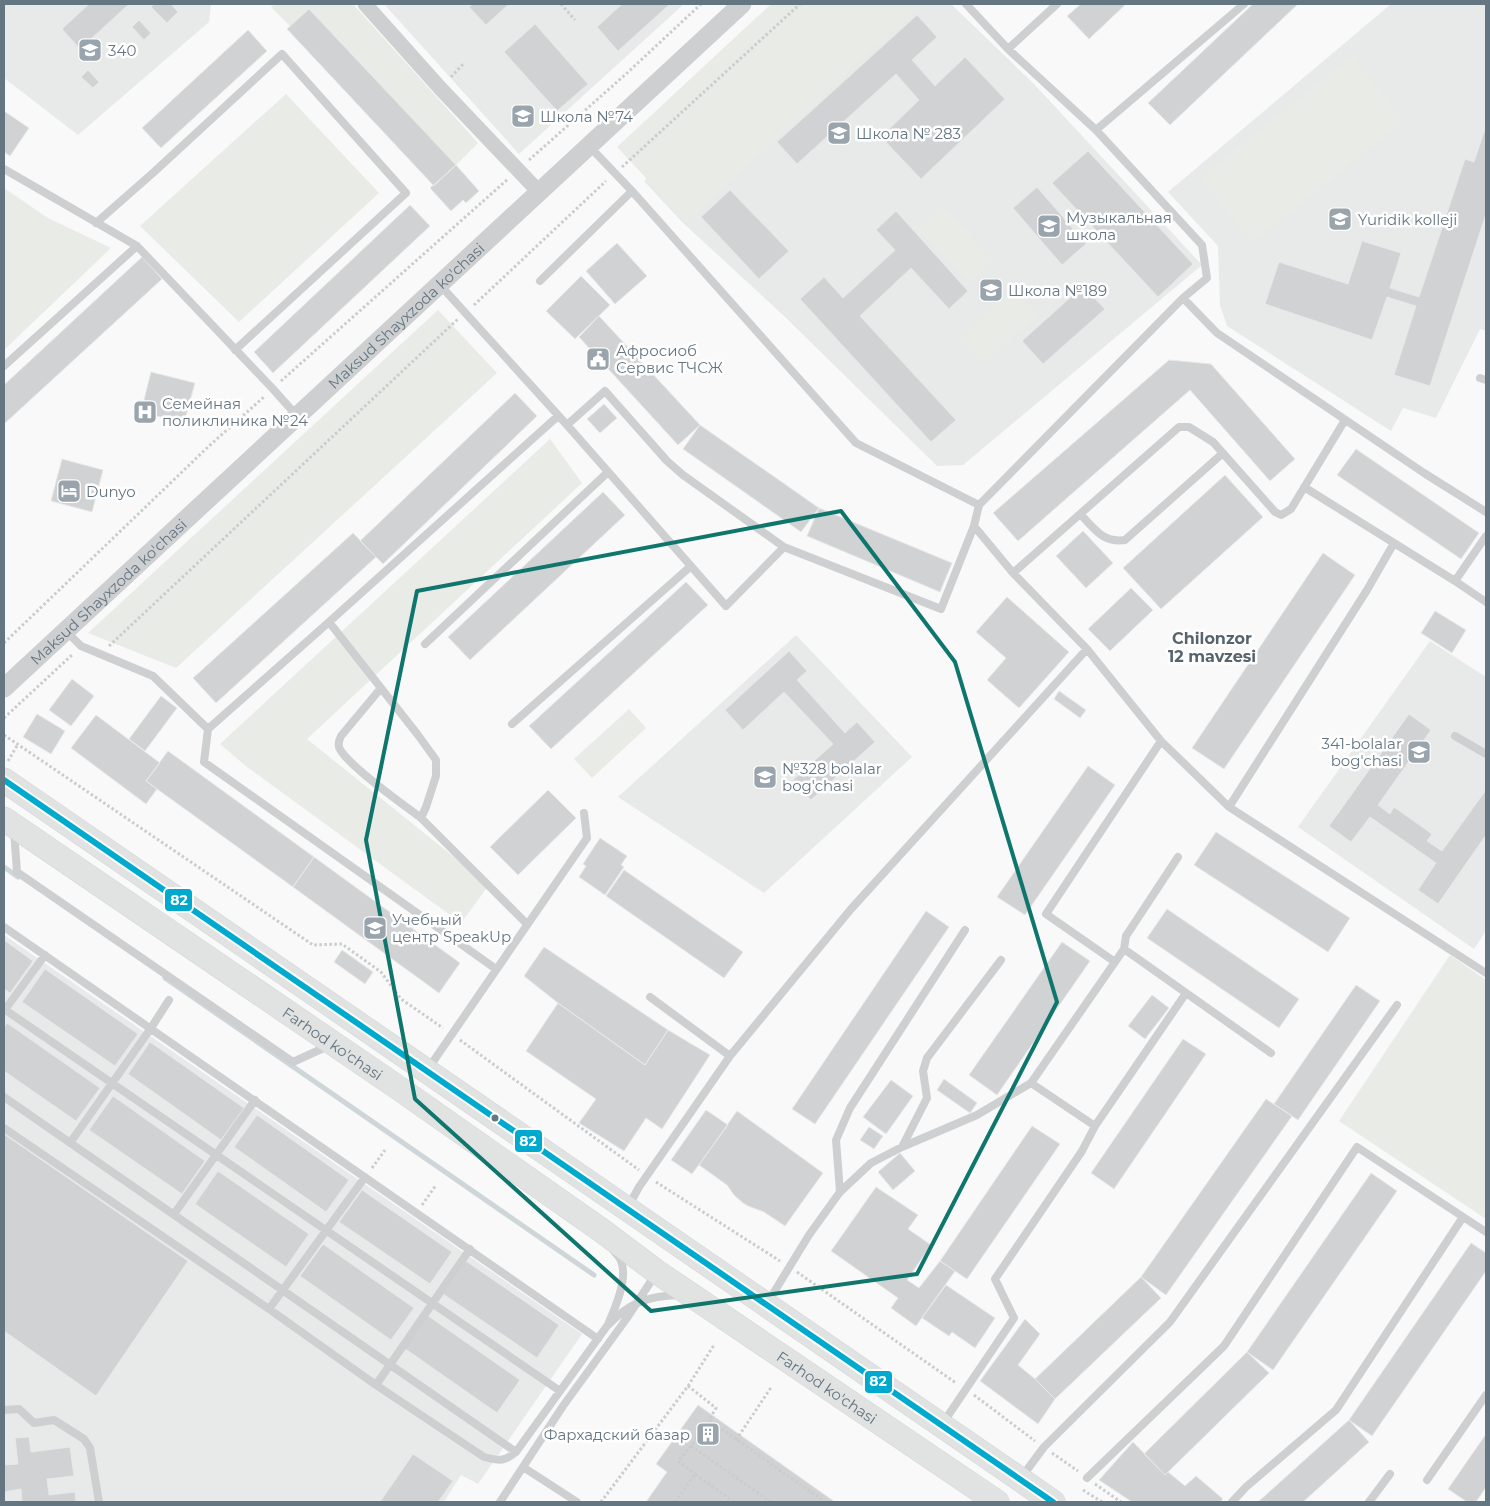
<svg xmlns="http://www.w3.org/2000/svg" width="1490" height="1506" viewBox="0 0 1490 1506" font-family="Montserrat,sans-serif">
<rect width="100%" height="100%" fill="#f9f9f9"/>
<path fill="#e8e9e9" d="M4,4h207l-2,18 -131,113 -74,-57z
M384,4h300l-165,150z
M834,4h117l83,80 168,181 -239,200 -26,1 -154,-151 -102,-94 -37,-40z
M1391,4h95v327l-6,-2 -44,89 -33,-10 -12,23 -164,-105 -7,-21 -2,-59 -50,-54z
M796,635l116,122 -148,136 -146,-96z
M1430,641l56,36v254l-12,18 -176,-122z
M4,935l578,399 -104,150 -17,-9 -17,27h-440z"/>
<path fill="#e8ebe6" d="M275,4h78l125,139 -22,22 -147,-156 -19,17 -19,-19z
M771,4h151l-235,218 -70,-75z
M1352,56l52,65 -152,122 -52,-65z
M286,94l93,99 -140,129 -99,-96z
M4,188l44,30 63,30 -107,102z
M943,206l50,55 -24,22 -51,-54z
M1013,288l25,26 -54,51 -25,-26z
M438,310l59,63 -321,295 -88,-35z
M550,439l32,44 -275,256 182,146 -28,38 -214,-156 -27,-23z
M629,709l17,19 -54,50 -18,-19z
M1450,955l36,25v239l-147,-98z"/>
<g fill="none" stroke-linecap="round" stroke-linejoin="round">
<path stroke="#ced6d9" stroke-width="5" d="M4,867l14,10
M165,978l429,297"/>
</g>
<path fill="#d0d2d3" stroke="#e8e8e8" d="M89,4h40l-49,45 -18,-20z
M154,4h17l7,8 -11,11 -16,-16z
M473,4h36l-23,21 -17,-18z
M622,4h48l-52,47 -21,-24z
M1081,4h45l-37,35 -22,-23z
M1253,4h45l-128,121 -22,-22z
M309,9l147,156 -22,21 -147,-157z
M917,15l20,22 -25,23 23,26 30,-29 40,42 -84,80 -40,-42 38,-37 -23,-26 -99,90 -20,-22z
M139,20l12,13 -7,7 -12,-13z
M535,24l53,60 -31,27 -53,-59z
M248,30l19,21 -106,97 -19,-20z
M88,70l11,12 -6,6 -12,-11z
M4,111l25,17 -19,28 -6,-4z
M1486,126v88l-56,172 -36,-11 22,-69 -29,-9 -15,43 -107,-36 14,-42 69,22 14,-43 39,12 -11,35 29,9 46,-138 9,3z
M1088,151l105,113 -35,33 -106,-114z
M456,165l23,26 -13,12 -3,-3 -12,11 -21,-23z
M1037,187l49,57 -24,21 -49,-57z
M730,190l59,61 -30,28 -58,-62z
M410,205l20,21 -157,147 -19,-21z
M896,211l72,80 -19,18 -38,-41 -51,48 96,104 -25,22 -131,-143 24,-22 19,21 52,-48 -19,-20z
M617,243l30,33 -32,28 -29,-33z
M142,257l20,22 -158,145v-39z
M581,276l29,29 -35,34 -29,-28z
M1083,286l22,23 -62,55 -21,-23z
M599,316l101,109 -22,20 -99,-108z
M1169,360l42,4 84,95 -25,22 -80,-91 -172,151 -25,-28z
M151,372l44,11 -11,40 -43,-11z
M515,393l22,23 -154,148 -23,-23z
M604,404l13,14 -17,15 -13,-14z
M700,425l119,83 -18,24 -118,-83z
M1356,449l123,84 -18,26 -124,-84z
M62,459l41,11 -11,42 -41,-11z
M1225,475l38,42 -102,92 -38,-41z
M603,492l22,23 -155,145 -22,-23z
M819,508l133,55 -12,29 -133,-56z
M1083,531l30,32 -27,25 -30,-32z
M353,533l23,24 -160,146 -23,-25z
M1323,553l32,22 -131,194 -32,-21z
M686,582l22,23 -157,144 -22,-23z
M1131,588l22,22 -43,41 -22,-22z
M1007,597l62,55 -50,56 -32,-28 19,-22 -30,-26z
M1435,611l31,19 -14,23 -31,-20z
M789,651l18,20 -10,9 48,53 12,-11 18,20 -64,58 -18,-20 40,-36 -49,-52 -41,38 -18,-20z
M72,679l22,17 -23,30 -22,-16z
M1059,691l27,19 -6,8 -26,-19z
M161,696l16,12 -32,43 -16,-12z
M37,714l28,17 -14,23 -28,-17z
M1409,714l22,16 -53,75 12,9 4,-7 38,27 -5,7 15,10 44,-61v45l-48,69 -20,-14 18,-27 -66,-46 -19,25 -22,-16z
M96,715l64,48 -14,18 11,8 -11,15 -75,-56z
M168,751l146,106 -21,30 -147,-106z
M1088,766l27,19 -90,130 -28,-18z
M548,790l28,28 -58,57 -28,-28z
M1216,832l134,86 -22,34 -134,-87z
M600,838l27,18 -6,9 3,2 -19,28 -26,-18 7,-11 -3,-2z
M314,857l146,106 -21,30 -146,-106z
M624,870l119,82 -19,26 -118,-82z
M1167,909l132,90 -20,29 -132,-90z
M926,911l23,16 -134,197 -23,-15z
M4,940l29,21 -23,32 -6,-4z
M1062,942l28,19 -93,134 -28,-20z
M544,947l124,83 -23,35 -87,-62 -34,-27z
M342,950l31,22 -8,12 -31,-22z
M45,969l93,65 -23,32 -93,-64z
M1356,985l24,16 -82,119 -24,-16z
M1152,995l17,13 -24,31 -17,-13z
M558,1003l87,62 23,-35 42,25 -48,74 -16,-11 -22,33 -45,-28 17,-24 -70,-48z
M7,1023l93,65 -24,33 -72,-50v-43z
M1183,1039l23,15 -92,135 -23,-16z
M150,1042l94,66 -23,32 -93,-66z
M944,1079l33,24 -7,10 -33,-23z
M891,1080l22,16 -27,38 -23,-17z
M113,1096l92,65 -23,33 -93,-64z
M1266,1099l26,17 -126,179 -25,-18z
M706,1110l22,15 -36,49 -21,-14z
M737,1111l86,62 -38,53 -21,-14 -16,-6 -5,-3 -9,-8 -7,-10 -28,-20z
M257,1115l92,65 -23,32 -92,-65z
M1032,1126l28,18 -93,135 -27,-18z
M869,1127l14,9 -9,13 -14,-9z
M4,1134l184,127 -92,135 -92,-65z
M900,1153l15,18 -22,19 -15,-18z
M218,1171l91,63 -23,33 -91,-63z
M1371,1173l26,18 -124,179 -26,-18z
M876,1187l42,28 -10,14 23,16 -24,35 12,8 21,-27 15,10 -39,55 -25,-18 7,-10 -67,-47z
M362,1190l90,62 -22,32 -91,-62z
M1471,1243l15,10v18l-114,165 -23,-16z
M323,1244l91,64 -23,32 -91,-64z
M466,1261l93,64 -22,33 -94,-64z
M1141,1277l20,21 -106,101 -20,-20z
M946,1285l49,33 -20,30 -23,-16 -3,4 -27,-18z
M427,1315l93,65 -23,33 -93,-65z
M1025,1319l15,15 -22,31 17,14 20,20 -17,25 -58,-43z
M1247,1352l22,21 -104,102 -21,-21z
M698,1405l137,97h-189l21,-30 -11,-8z
M1349,1420l20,22 -66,60h-45z
M1486,1434v53l-10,15h-9l-19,-13z
M29,1437l2,15 39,-5 4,29 -27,3 2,16 26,-3 1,10h-54l-1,-13 -17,3v-27l14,-1 -3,-26z
M1133,1442l32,33 3,-3 17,14 11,-10 27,23 -3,3h-88l-33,-22z
M413,1454l40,27 -15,21h-58z"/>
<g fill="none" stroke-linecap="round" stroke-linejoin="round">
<g stroke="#d5d6d7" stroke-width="25">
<g id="primary">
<path d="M4,780l1049,722"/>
<path id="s2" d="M4,819l396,270 201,141 56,42 340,230"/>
</g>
</g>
<path stroke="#cbcccd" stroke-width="3" stroke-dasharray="2.5 2.5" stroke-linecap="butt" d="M561,4l14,16
M451,77l13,-14
M529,160l97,-86 75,-70
M622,167l178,-163
M474,305l132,-124
M281,381l227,-202
M4,643l205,-197 56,-50
M109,646l349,-327
M4,718l69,-64
M4,735l309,210 29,-1 39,28 20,27 42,29
M8,761l10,-17
M460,1040l179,130
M372,1168l13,-18
M656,1182l124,79
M422,1205l14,-20
M797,1272l159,111
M688,1386l28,22 -7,12
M974,1395l61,46
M736,1440l36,-54
M691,1446l-13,15 17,13
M1052,1453l26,18
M1095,1484l26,18
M1083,1490l19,12
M601,1502l87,-116 26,-41
M675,1502l20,-28 39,28
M771,1502l-80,-56 18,-26 116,82"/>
<path stroke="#cecfd0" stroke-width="8" d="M966,4l42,45 88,81 106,115 5,33 -24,20 34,35 207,140 62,39
M1008,49l49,-45
M1096,130l148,-126
M589,146l43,45 224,252 123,62 204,-207
M4,169l133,77 136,143 24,27
M96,223l58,-51 128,-118 124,139 -171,157
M540,281l92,-90
M440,285l127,140 159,181 58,-59 157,62 33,-83
M4,366l133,-120
M1480,378l6,2
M567,425l38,-34 62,70 16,14 101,72
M1304,487l151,94 31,-45
M1080,514c15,15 22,29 45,26l98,-87
M1394,543l-27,47 -138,217 257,166
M1013,573l166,-146h10l24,15 62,70 6,3 10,-6 54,-89
M1455,581l31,21
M329,622l89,113 18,25v16l-10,31 -5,11 106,106
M67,632l14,14 72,30 55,53 -4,33 292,207
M425,644l183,-172
M1087,649l74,92 68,66
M381,688l-40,48c-2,4 -3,7 -2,11 5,16 65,58 82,71
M512,724l179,-158
M208,729l121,-107 229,-206
M1455,736l31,18
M14,830l3,42 276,190 35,-16
M4,927l594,412
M1124,949l2,-13 52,-79
M1115,962l9,-13 147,104
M650,997l80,59
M4,1009l556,382
M4,1011l41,-56
M428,1069l159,-231 -3,-25
M4,1097l512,355
M1095,1126l91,-133
M4,1128l265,181 107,76 108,72c15,4 20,5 32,-5l91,-126c22,-23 40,-30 72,-31
M70,1143l81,-115 18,-28
M902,1147l25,-49 -4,-27 4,-13 74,-98
M840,1192l-4,-52 14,-32 115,-178
M628,1207l11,-20 91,-131 121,-147 236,-260 -74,-76 -39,-47 5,-21
M174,1214l81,-114
M768,1302l41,-67 31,-43 31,-29 31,-16 75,-32 54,-32
M269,1309l96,-132
M609,1322c7,-16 19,-44 12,-61 -1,-4 -5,-7 -7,-10
M376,1385l94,-136
M4,1410l15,-1 15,14 20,-3 30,19 6,9 9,54
M943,1423l71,-105 -19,-39 87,-128 13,-25 -64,-43 84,-121 -69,-48 115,-173
M523,1467l54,35
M1021,1478l23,-31 126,-125 227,-317
M1087,1478l137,-132 133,-199 129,85
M1427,1480l59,-85
M500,1502l63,-96 64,-88 28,-43
M1232,1502l14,-15 90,-77 127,-193
M1369,1502l21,-28"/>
<path stroke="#cecfd0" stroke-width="15" d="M365,4l75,84 99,104"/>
<path stroke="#cecfd0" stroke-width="19" id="s1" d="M4,688l738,-684"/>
<use href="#primary" stroke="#e1e2e2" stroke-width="24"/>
<g stroke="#fff" stroke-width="10">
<path id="bus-1" d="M4,780l1049,722"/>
</g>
<use href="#bus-1" stroke="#00a9ce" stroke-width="6"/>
</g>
<path fill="none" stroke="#0f766e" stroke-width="4" stroke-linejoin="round" d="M841,511l114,151 102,340 -140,272 -266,37 -236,-212 -49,-259 51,-249z"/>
<defs>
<g id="school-square" transform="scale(1.25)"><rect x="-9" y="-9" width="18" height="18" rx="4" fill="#99a4ac" stroke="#fff"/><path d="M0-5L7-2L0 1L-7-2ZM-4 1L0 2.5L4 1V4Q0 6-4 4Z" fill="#fff"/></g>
<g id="university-square" transform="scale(1.25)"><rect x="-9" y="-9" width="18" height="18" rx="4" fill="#99a4ac" stroke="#fff"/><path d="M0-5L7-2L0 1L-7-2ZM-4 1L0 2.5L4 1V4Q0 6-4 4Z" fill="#fff"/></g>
<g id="civic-square" transform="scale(1.25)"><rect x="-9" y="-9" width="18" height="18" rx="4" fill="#99a4ac" stroke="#fff"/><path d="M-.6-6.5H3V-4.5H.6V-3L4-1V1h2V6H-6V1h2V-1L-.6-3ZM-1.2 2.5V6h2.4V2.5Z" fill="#fff"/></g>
<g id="hospital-square" transform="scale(1.25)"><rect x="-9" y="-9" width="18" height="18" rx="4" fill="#99a4ac" stroke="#fff"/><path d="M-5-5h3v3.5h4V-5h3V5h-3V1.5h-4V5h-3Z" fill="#fff"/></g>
<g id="hotel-square" transform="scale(1.25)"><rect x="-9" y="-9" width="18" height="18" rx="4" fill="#99a4ac" stroke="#fff"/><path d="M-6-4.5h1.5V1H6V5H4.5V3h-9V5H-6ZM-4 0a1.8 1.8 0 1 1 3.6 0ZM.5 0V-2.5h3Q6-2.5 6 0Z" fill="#fff"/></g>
<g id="building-square" transform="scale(1.25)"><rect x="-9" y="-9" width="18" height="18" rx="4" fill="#99a4ac" stroke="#fff"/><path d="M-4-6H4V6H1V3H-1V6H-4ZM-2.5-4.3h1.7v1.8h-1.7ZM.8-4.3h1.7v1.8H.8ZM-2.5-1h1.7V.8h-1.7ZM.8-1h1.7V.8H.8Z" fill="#fff"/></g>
</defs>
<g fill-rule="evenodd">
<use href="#school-square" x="90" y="50"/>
<use href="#school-square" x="523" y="116"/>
<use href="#school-square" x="839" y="133"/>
<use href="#university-square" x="1340" y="219"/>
<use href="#school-square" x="1049" y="226"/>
<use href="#school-square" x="991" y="290"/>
<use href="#civic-square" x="598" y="359"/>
<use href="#hospital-square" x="145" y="412"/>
<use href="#hotel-square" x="69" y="491"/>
<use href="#school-square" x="1419" y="752"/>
<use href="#school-square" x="765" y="777"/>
<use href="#school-square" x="375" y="928"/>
<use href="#building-square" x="708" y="1434"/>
</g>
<circle fill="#657683" stroke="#fff" stroke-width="2" cx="495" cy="1118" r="4.5"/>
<g text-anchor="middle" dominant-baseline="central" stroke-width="5" stroke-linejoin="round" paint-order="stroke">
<g font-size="15" fill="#657683" stroke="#fff" text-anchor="start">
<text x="108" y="50">340</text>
<text x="540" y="116">Школа №74</text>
<text x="856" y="133">Школа № 283</text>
<text x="1066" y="217">Музыкальная<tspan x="1066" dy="17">школа</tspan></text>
<text x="1358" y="219">Yuridik kolleji</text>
<text x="1008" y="290">Школа №189</text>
<text x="616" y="350">Афросиоб<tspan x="616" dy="17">Сервис ТЧСЖ</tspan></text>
<text x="162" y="403">Семейная<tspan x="162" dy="17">поликлиника №24</tspan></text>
<text x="86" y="491">Dunyo</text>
<text x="1402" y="743" text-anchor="end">341-bolalar<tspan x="1402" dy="17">bog'chasi</tspan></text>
<text x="782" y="768">№328 bolalar<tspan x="782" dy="17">bog'chasi</tspan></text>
<text x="392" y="919">Учебный<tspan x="392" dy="17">центр SpeakUp</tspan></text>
<text x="690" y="1434" text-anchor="end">Фархадский базар</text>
</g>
<g font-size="15" fill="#657683" stroke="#fff">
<text stroke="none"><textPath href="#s1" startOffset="548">Maksud Shayxzoda ko'chasi</textPath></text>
<text stroke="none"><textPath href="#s1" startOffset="142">Maksud Shayxzoda ko'chasi</textPath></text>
<text stroke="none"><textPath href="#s2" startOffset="398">Farhod ko'chasi</textPath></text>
<text stroke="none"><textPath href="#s2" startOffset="1000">Farhod ko'chasi</textPath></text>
</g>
<g font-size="16" font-weight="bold" fill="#57646e" stroke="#fff">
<text x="1212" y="638">Chilonzor<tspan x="1212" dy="18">12 mavzesi</tspan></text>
</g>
</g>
<g stroke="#fff" stroke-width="2">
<rect x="164" y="888" width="29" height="24" rx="5" fill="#00a9ce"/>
<rect x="514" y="1129" width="29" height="24" rx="5" fill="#00a9ce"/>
<rect x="864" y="1370" width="29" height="24" rx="5" fill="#00a9ce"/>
</g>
<g font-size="14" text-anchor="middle" font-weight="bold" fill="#fff">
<text x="179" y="905">82</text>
<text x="528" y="1146">82</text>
<text x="878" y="1386">82</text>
</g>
<rect width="1490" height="1506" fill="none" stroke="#657683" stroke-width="10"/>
</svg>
